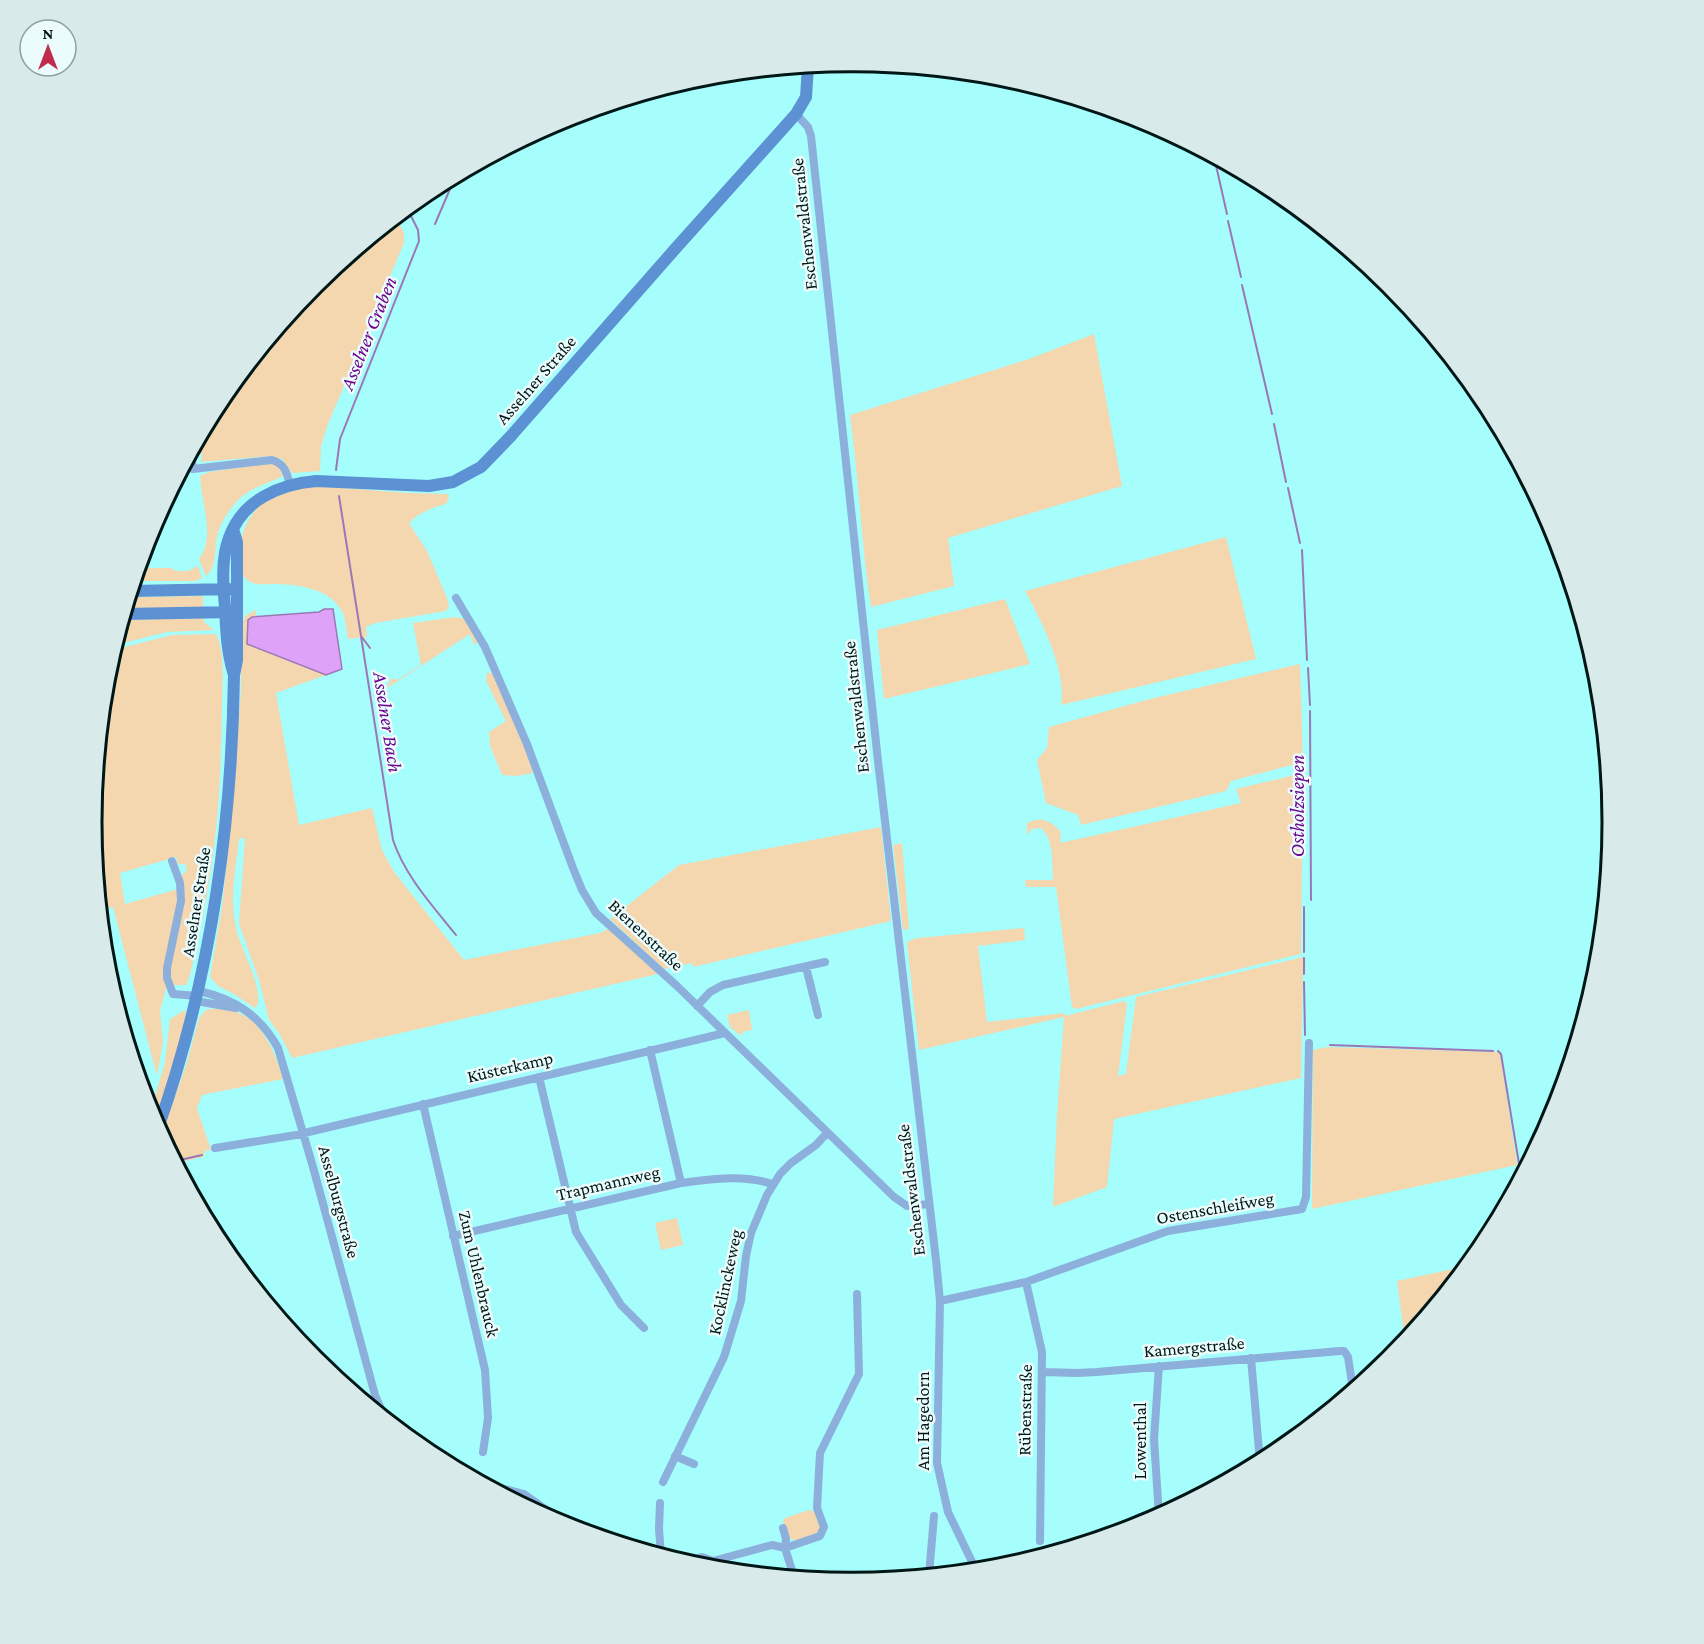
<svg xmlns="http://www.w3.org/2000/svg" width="1704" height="1644" viewBox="0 0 1704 1644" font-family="'Crimson Pro',serif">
<rect width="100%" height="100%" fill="#a5fdfc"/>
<path fill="#f4d7af" d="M396,217l8,16v10l-76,181 -7,22 -1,25 -28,2 -10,-14 -11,-3 -71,6 2,-3 -3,-22 21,-38 94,-115z
M1094,334l28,152 -174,52 6,48 -83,21c-10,-64 -12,-128 -21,-192l179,-56z
M271,463l7,3 5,10c-16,8 -32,11 -45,24 -10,11 -18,23 -21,37 -3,13 0,30 -11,39l-7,-17c17,-22 2,-57 1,-83l9,-4z
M316,486l93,7 39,1 1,4 -3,6c-15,4 -26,8 -37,19l18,28 20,47 2,8 -3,5 -71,12 -9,4 1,10 -19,2c-2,-10 -2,-23 -8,-31 -13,-20 -45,-24 -67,-24 -8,0 -19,2 -26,-4 -7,-6 -6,-17 -7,-26 -2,-24 16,-53 40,-61 11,-4 24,-5 36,-7z
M1226,537l30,122 -195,46c6,-34 -20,-85 -36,-114z
M198,566l4,12 -7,3h-61l4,-13h33l5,3h12z
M203,596v11l-77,2 3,-12z
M1005,599l25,65 -146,35 -7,-69z
M256,610l-2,37 72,28 -50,18 23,132 73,-17 10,42 12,22 70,88 136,-27 8,-4 50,45 -366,84 -13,-25 -10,-13 -10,-40 -20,-56 6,-86 -6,1c-3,29 -10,60 -3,89 5,23 25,53 22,76l-3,4 -21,-14 -16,-8 -8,-9 12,-70 8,-76 11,-141v-61l4,-13z
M454,617l11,2 13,21 -3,6 -5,-12 -83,54 4,-10 6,2 24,-15 -8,-42z
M203,618l1,4 10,8 -47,2 -52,13 7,-25z
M216,634c10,21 6,50 6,73 -1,49 -2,98 -9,146 -5,41 -14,82 -23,122l-4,10h-13l-4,-9 13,-101 5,-5 -2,-6h-7l-2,-7 -56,16 5,31 53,-15v9l-13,81 1,9 -6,23 3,31 -6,34 -44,-169 -13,3 -8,-88 14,-149 7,-23 59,-15z
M1300,664l3,98 -72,19 -5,10 -145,34 -3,-10 -32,-12 -9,-43 10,-12 2,-21 101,-28z
M487,672l7,3 34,81 5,17 -16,3 -15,-1 -12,-29 -1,-14 17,-11 -20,-40z
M1303,773l-2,181 -225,55 -4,-2 -16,-120h-30l-1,-7h28c-1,-17 1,-41 -12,-52l-9,1 -5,6v-12c15,-7 24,-2 34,9l-1,11 181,-40 -5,-14z
M881,827l10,94 -198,46 -1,-4 -28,6 -54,-50 69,-54z
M902,843l7,86 -6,1 -10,-85z
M1024,928l1,12 -47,6 9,76 78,-9v3l59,-15 3,3 -9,72 8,-2 10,-77 167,-40 -2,121 -187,41 -7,68 -54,20 4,-92 7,-98 -145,33 -12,-107 4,-3 7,-2z
M210,1009c46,-4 62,34 73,70l-81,16 -5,13 14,42 -6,1 -2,6 -18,4 -7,6 -17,-32 26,-72 12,-45 7,-8z
M185,1010l1,6 -3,14 -28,94 -5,-10 15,-52 5,-43z
M749,1010l3,20 -7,1 -5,4 -10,-8 -3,-12z
M1327,1047l170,5 3,2 17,111 -205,44 1,-159z
M677,1218l6,27 -22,5 -6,-27z
M1467,1266l-62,75 -8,-60z
M809,1510l6,2 6,14 -3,7 -21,8 -8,-3 -6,-16 2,-4z"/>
<path fill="#dea2f9" stroke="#9b78b5" stroke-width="1.5" d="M324,609h9l9,60 -16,6 -79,-31 1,-24 4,-3 67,-5z"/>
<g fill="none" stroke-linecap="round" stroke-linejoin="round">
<path stroke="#9b78b5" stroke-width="2" d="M1215,161l12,53
M1228,221l13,56
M435,224l21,-49
M1242,285l30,129
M1274,424l12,58
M336,470l4,-31 79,-198 -1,-11 -11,-22
M1288,488l12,55
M339,496l54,344c12,36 39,65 63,95
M1302,550l5,110
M361,636l9,12
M1308,668l2,37
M1310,711l1,189
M1304,952v-45
M1304,958v16
M1304,982l1,53
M1330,1045l163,6
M1498,1051l3,3 20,122
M180,1160l22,-5"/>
<path stroke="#8cafdc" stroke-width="8" d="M796,114l12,13 3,9 67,625 58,499 4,41 -3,162 11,49 28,58
M191,452l2,17 79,-9c13,4 15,13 18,25
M456,598l29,49 42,97 46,124 9,22 14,23 81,73 217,211 13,9 22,-2
M172,861l8,22 1,18 -14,67v10l6,16 25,2
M806,967l12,48
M199,991c35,8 61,24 79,57l35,119 62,228 10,23
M196,1001l40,7
M697,1006l13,-14 13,-7 102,-23
M650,1050l31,133
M539,1077l37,155 45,73 23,23
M423,1104l62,266 3,48 -5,34
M215,1148l81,-13 429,-102
M453,1236l228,-53c30,-4 62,-9 91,1
M1026,1282l16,70 -2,189
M940,1301l86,-19 142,-51 134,-22 4,-12 3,-154
M1251,1358l9,104
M1042,1372l35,1 20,-1 243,-21h4l4,6 5,33
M675,1456l19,8
M663,1482l61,-125 17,-56 5,-45 5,-23 16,-38 13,-21 11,-11 25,-18 11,-12
M485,1484l39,10 31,22 45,17 9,6
M660,1503l-1,26 2,26
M1159,1516l-5,-77 5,-73
M783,1528l3,11 -1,9 9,29
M685,1562l17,-5 11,4 59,-16 13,3 35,-12 4,-9 -7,-19 3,-55 39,-79 -2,-80
M929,1575l5,-59"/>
<path stroke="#5c91d3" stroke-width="12" d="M131,591l101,-2
M124,614l109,-2
M234,675c-7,-22 -8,-45 -9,-68 -2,-22 -4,-48 4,-69 13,-38 51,-54 87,-57l113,5 24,-4 28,-15 29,-30 165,-188 121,-135 10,-17 2,-31
M158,1128c52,-147 74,-297 76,-453l3,-15v-118l-4,-13"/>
</g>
<g text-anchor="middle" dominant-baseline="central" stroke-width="5" stroke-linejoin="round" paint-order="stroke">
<g font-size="18" fill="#001717" stroke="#ecfcfc">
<text transform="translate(804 224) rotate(-96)">Eschenwaldstraße</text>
<text transform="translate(536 380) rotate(-49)">Asselner Straße</text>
<text transform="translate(856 707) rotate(-96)">Eschenwaldstraße</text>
<text transform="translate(196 902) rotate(-81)">Asselner Straße</text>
<text transform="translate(646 935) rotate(43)">Bienenstraße</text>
<text transform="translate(510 1067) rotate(-13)">Küsterkamp</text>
<text transform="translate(608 1183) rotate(-13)">Trapmannweg</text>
<text transform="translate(911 1190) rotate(-97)">Eschenwaldstraße</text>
<text transform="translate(339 1202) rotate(75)">Asselburgstraße</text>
<text transform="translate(1215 1208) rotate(-10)">Ostenschleifweg</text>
<text transform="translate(479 1274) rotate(77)">Zum Uhlenbrauck</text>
<text transform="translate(725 1282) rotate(-78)">Kocklinckeweg</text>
<text transform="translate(1194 1347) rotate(-5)">Kamergstraße</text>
<text transform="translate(1025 1410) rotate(-89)">Rübenstraße</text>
<text transform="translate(923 1421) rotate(-90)">Am Hagedorn</text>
<text transform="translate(1140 1441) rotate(-90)">Lowenthal</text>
</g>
<g font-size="20" font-style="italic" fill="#6f0390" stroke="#ecfcfc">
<text transform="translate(368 333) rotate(-68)">Asselner Graben</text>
<text transform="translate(388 722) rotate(81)">Asselner Bach</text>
<text transform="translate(1297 806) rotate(-90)">Ostholzsiepen</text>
</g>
</g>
<path d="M0 0H1704V1644H0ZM102 822a750 750 0 1 1 1500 0a750 750 0 1 1-1500 0Z" fill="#d9eaea" fill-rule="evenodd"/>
<path fill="none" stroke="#001717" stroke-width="3" d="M102 822a750 750 0 1 1 1500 0a750 750 0 1 1-1500 0Z"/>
<g transform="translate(48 48)"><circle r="28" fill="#ecfcfc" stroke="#8ea0a0" stroke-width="1.5"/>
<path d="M0-4.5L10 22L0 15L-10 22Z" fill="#be2d4a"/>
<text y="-9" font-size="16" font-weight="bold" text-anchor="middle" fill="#001717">N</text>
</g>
</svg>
